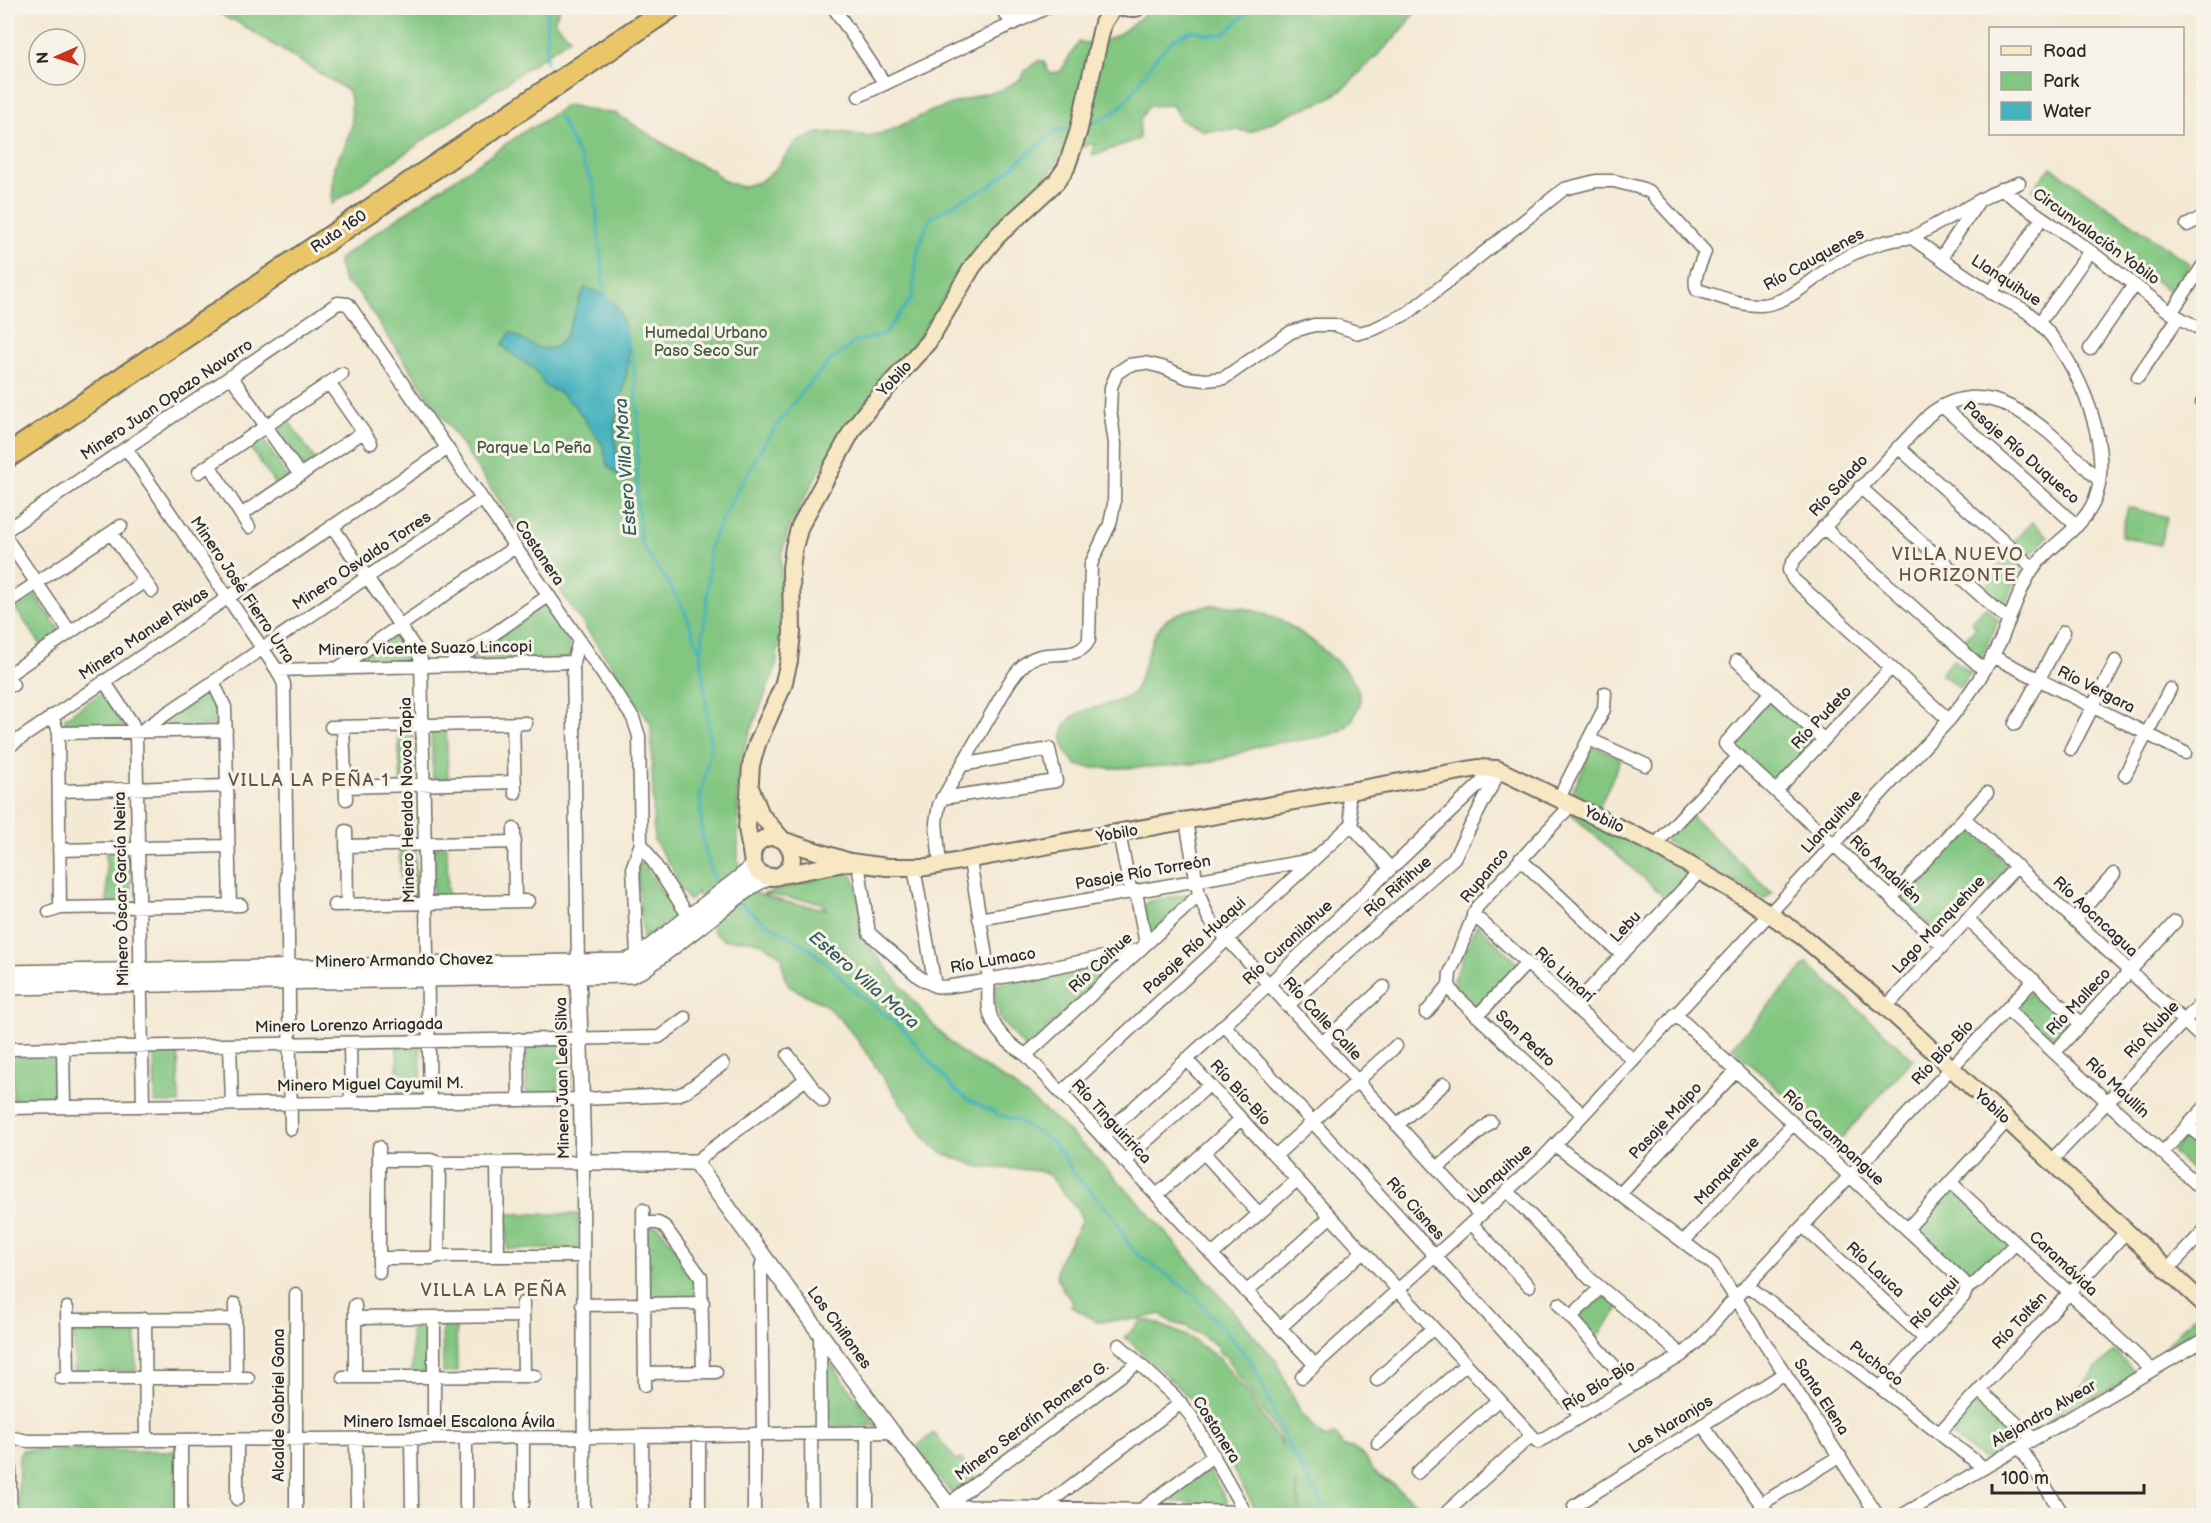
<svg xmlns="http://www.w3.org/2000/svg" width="2211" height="1523" viewBox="0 0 2211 1523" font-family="'Balsamiq Sans',sans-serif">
<rect width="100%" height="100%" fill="#f7f3e8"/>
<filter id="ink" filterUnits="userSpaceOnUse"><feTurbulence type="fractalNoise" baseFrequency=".0167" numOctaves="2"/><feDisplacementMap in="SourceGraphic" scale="12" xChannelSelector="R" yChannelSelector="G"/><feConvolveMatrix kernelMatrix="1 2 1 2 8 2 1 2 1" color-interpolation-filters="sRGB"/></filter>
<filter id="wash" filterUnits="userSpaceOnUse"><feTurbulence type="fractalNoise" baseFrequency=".008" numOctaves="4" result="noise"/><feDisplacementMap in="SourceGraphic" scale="24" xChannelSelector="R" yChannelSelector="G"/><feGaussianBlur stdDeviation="1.35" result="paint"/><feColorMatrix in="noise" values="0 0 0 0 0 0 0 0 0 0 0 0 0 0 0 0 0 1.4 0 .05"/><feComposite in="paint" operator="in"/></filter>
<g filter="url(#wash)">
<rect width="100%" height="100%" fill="#f4e9d4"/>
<path fill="#82c681" stroke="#567856" stroke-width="1.5" d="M213,8h347l-6,13 16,17 -238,166 2,-38 10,-18 8,-22 -1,-26 -4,-10 -113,-70h-4z
M1151,8h266l-9,15 -20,22 -47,46 -19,11 -29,10 -42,20 -14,-2 -33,1 -24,-12 -8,-14 -24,1 -8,14 -1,19 -47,17 2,-13 -33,12 -26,40 -29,19 -31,34 -59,95 -52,62 -29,38 -45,81 -9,33v67l-5,43 -30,76 -6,17 -2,16v87l17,30 30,9 41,7 -7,-7 -56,-8 78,-22 10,2 4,7 13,64 66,81 25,25 54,34 42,34 36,34 55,57 130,151 24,50 25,28 8,-4 5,2 5,10 11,1 11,9 6,11 14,12 6,3 19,16 27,16h-134l-8,-34 5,34h-41l-64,-112 -70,-66 16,-16h10l36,15 33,23 25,31 38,57 -5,-14 -53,-77 -8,-5 1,-4 -18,-13 -10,-4 -1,-3 -16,-4 -13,-9 -20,5 -45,2 -24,-15 2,-4c-35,-38 -4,-47 9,-83l-5,-10 -28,-34 -10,-4 -20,-2 -39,-2 -38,-14 -16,-13 -69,-101 -16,-19 -17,-16 -34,-17 -6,-11 -2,-20 -20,-13 -11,-3h-26l-11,-7 -17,-41 -6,8h-3l-9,-15 -5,-14 -20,-31 -3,-116 -293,-432 -14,-10 -6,-22c62,-46 128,-87 191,-132l5,-1 33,-22 33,7 15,1 75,47 21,9 11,11 19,7 18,-5 16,-12 21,-28 23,-9 21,-1 27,4 20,-4 45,-21 46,-16 24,-5 20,-12 3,-7 13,-10h6l5,12 11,-1 19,-30c30,6 52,-16 72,-34z
M2051,167l139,97 -18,29 -140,-103z
M286,417l30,44 -13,7 -28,-41z
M261,436l27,42 -11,9 -30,-44z
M2128,507l39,10 -7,28 -39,-9z
M2032,522l16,14 -18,20 -17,-14z
M2009,555l12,12 -17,39 -20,-17 16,-17 -4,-4z
M32,590l29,42 -19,14 -29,-41z
M547,603l22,30v25l-103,3z
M1214,605c48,1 78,18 114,49 13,11 32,29 32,47 0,4 -3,9 -5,13 -2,8 -11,16 -18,18 -23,9 -48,8 -72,13 -16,3 -31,11 -47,15 -20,5 -124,12 -141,5 -3,-2 -6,-7 -9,-10 -4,-5 -4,-10 -5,-17 -1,-35 48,-28 67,-43 7,-5 10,-16 12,-23 15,-52 19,-58 72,-67z
M1985,607l14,13 -19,40 -19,-17 15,-16 -5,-6z
M395,635l16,27 -54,4 -2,-5z
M1953,659l18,14 -11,15 -19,-14z
M207,691l12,14 1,20 -66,2z
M101,693l23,34 -60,1 1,-10z
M1776,702l39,34 -1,7 -35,38 -8,1 -38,-36v-6l34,-37z
M446,727l2,53 -15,-1 -2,-50z
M398,729l15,1 2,50 -14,3z
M1594,746l27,13 -22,49 -28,-14z
M1577,812l116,62 -25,26 -96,-85z
M1690,815l82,78 -8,6 -99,-58z
M1968,826l37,36v7l-64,68 -40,-37v-7l62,-66z
M447,846l1,53 -15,-1 -1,-50z
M400,847l15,2 1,49 -15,2z
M130,851l1,51 -24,1 -1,-51z
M642,861l35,53 -34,26 -6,-71z
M1186,894l2,8 -32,30h-7l-5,-26 5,-5z
M1477,924l43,41 -42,43c-13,-5 -20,-15 -25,-28z
M1121,960l-95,89 -26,-29 -7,-35z
M1807,963l106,96 -76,84 -105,-96z
M2037,989l36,32 1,6 -17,17h-5l-35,-32v-7l15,-15z
M525,1043h45l1,50h-45z
M397,1044h23l2,51h-24z
M57,1052l1,50 -45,1 -1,-50z
M154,1052h24l1,51h-24z
M2190,1132l13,14v36l-31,-31z
M1951,1186l60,57 -38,40 -59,-55z
M507,1214h71v35h-71z
M650,1226h8l40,50 -2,21 -46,2 -3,-68z
M1601,1293l19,14 -24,31 -20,-19z
M2194,1315l9,10v8l-52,30z
M411,1320l15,2 1,50 -15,1z
M456,1320l1,52 -14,1 -1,-50 3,-2z
M136,1323v48l-62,1v-48z
M2114,1351l23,23 -97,55z
M825,1356l52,70h-51z
M1980,1397l45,41 -37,21 -7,-1 -35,-26z
M934,1433l23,28 4,-2 15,20 -19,15 -6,-2 -39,-42z
M23,1450l153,1v64h9l-167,1 1,-61z
M1207,1466l20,35 -1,3 -67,-3z"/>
<path fill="#44b3be" stroke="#386f74" stroke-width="1.5" d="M585,288c10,3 21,6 28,15 17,20 18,55 12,79 -3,14 -8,26 -10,40 -1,22 1,44 13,62l-21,-19 -3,-18 -28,-40 -16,-14 -14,-6 -11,-18 -15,-9 -18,-15 9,-13c59,44 54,-8 74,-44z"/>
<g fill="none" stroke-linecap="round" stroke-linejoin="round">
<path stroke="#44b3be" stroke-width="3" d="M546,62l1,-54
M559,117l35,68 10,105 4,11
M1087,124l14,-4 13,-8 11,-9 32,-47 18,-18 19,-8 15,5 15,-1 28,-26
M624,330l9,28 5,54 -1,86 3,40 8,17 21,29 17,30 15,40 10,96 -11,47 2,39 9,36 10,16
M701,653l7,-63 1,-42 15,-34 41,-72 36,-49 26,-29 29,-23 27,-6 29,-37 6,-50 12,-30 29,-17 30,-14 66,-56 20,-5
M740,903l23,18 46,27 15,13 34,33 44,34 51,60 14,11 32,16 17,5 34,20 13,15 9,16 42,45 10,21 10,14 60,44 59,69 37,85 40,67"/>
</g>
</g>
<g filter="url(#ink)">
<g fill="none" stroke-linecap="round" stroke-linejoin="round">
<g stroke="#716e66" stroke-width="15">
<path id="minor" d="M834,8l51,76
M1001,8l11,15
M859,96l187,-88
M2001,189l89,62 81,62 33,18
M2187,225l17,-8
M1912,238l79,-44 28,-11
M1941,258l37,-56
M1991,293l51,-75
M2171,313l33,-49
M2045,315l45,-64
M2090,349l44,-64
M231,376l69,99
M2138,377l40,-59
M329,383l42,60
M2202,403l2,-4
M1942,406l135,120
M1898,447l135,121
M126,448l151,222 7,14 7,445
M209,465l40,62
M199,472l143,-98
M1860,487l149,134
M241,515l122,-83
M332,526l85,125 4,9 9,441
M1823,527l161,143
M8,529l330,-226 10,1 285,414 6,18 2,107 52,80
M111,533l41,58
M8,541l62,91
M8,602l113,-76
M1992,656l193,97
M1737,661l87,79
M451,664l97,-68
M338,668l177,-121
M277,670l296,-8
M8,675l137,-94
M8,677l5,8
M104,681l28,42 4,12 7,370
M213,682l12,25 5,198
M1771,692l-46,52 218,202
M52,716l6,17 2,175
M1949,720l-156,-141 -4,-9 5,-10 135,-145c65,-51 126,24 170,65
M513,723l2,70
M2015,724l49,-92
M331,727l195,-4
M343,727l3,72
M141,731l341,-232
M58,733l168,-3
M1589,739l57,26
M8,747l440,-299
M2071,749l45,-88
M2125,775l45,-86
M345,787l170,-5
M59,791l168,-5
M1776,791l115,-123
M1347,792l6,35 37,41
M942,798l114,-17 -7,-32 -87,16
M1559,798l45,-89 1,-16
M1572,804l-95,103 -27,66 -1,12 5,9 128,120
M1964,818l240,222
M1186,821l13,74 10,24 271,296
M514,829l1,72
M346,831l1,74
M1119,833l12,60
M1655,845l84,-89
M346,846l169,-4
M59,850l169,-4
M1520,859l102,96
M970,861c6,36 13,73 18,110 2,17 -3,35 5,51 6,13 21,26 33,33l289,310
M858,863l11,70 50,44 16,9 10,1 33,-5 161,-32
M940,865l-4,-43 3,-17 70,-122c7,-10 16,-23 28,-26 19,-6 42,3 52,-17l2,-76 19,-40 4,-20 1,-60 -5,-35 1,-22 6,-14 12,-8 16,-2 17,4 26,11 18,2 18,-2 67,-46 23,-7h21l24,8 15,-4 34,-16 156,-124 32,-8h18l27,7 9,4 55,60c-4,11 -13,26 -8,38 20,5 43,16 64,15 26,-1 52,-26 72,-40 21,-14 54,-27 79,-27
M914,867l21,119
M1136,892l10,52
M1891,898l96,-105
M334,905l194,-4
M49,912l11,-4 181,-3
M1473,914l160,146
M979,919l333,-59
M1967,919l114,105
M2074,920l40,-46
M637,957l-4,-91 8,-23
M578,962l-5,-300 6,-22
M1287,1006l167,-148 46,-88
M1574,1006l127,-136
M1886,1007l131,-141
M2007,1009l197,182
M1426,1013l23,-28
M1675,1014l288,267 4,7
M1477,1016l50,-53
M1224,1025l357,391
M518,1039l1,60
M350,1043l1,59
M1322,1043l62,-56
M230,1045l2,59
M63,1048l1,58
M8,1049l651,-12 26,-19
M2055,1052l120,-130
M788,1055l35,46
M1026,1055l173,-160
M1186,1059l352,383 144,-87 15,-13 39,-45 298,-317
M1061,1093l291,-269
M8,1108l573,-9 96,-4 8,-3 38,-28
M1397,1125l47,-41
M2188,1125l16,14
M1102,1137l166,-152 213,-202 10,-16
M1555,1145l159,120 164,251
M1204,1153l55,61
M2162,1153l42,-45
M1275,1156l121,-110
M379,1160h52l8,3 144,-1 1,354
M1124,1161l85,-76
M695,1162l111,-83
M2050,1162l154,-162
M497,1163l1,93
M1437,1168l54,-46
M1950,1182l202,188
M1507,1190l83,89 92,76
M1620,1194l116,-123
M1157,1195l84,-76
M643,1210l2,175
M644,1223h14l6,3 37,51 2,95
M1471,1223l58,63
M1803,1226l122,113
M1907,1229l100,-108
M1684,1241l109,-117
M1212,1255l85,-75
M438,1256l1,-93
M379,1258h52l7,-2h145
M2167,1270l37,-39
M379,1272v-125
M1747,1285l237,183
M1246,1292l84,-75
M523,1303l1,73
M235,1304l1,74
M1559,1304l72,81
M355,1305v72
M582,1305l121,-2
M67,1308l1,70
M1571,1317l29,-29
M355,1318l168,-2
M145,1319l1,121
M67,1320l168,-1
M1280,1328l82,-76
M820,1333l1,100
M1119,1345l55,51 17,20 56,100
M645,1373l71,-1
M343,1377l192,-1
M1302,1377l240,-218 407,-439c20,-24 38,-51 52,-80 10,-23 17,-49 31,-70 18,-27 51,-40 63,-71 21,-55 -23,-154 -68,-187 -11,-8 -25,-12 -36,-20 -27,-16 -53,-36 -79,-54
M61,1378h187
M1377,1380l55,-51
M1880,1388l84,-92 3,-8 11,-7 38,-38
M1979,1390l55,49
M1702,1425l68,91
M811,1433l1,83
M1939,1433l187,-201
M754,1434v78
M763,1434l-2,-166 3,-12
M699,1435v78
M642,1436l1,77
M8,1437l20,4 555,-4 309,-5
M411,1438l1,69
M434,1438v-121
M523,1438v66
M356,1439l1,68
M181,1440v68
M237,1440v59
M1378,1443l87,-78
M2020,1447l44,69
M1417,1473l81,-73
M1761,1504l79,-48
M466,1506v-68
M948,1506l297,6
M948,1506l11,-10 179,-133
M1574,1506l211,-133
M1042,1508l139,-105
M2202,1509l2,2
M1141,1510l73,-55
M1448,1511l83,-75
M296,1516v-222
M867,1516v-83
M1901,1516l303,-176"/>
</g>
<g stroke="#716e66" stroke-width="18">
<path id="tertiary" d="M578,968l5,194h112l197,270 52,67 4,7 2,10
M8,973l618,-12 11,-4 106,-82 11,-10
M8,987l623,-12 13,-6 108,-83 16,-9
M8,1447l1,69"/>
</g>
<g stroke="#716e66" stroke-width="20">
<path id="secondary" d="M1122,8h14
M751,790l10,25 20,23
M752 857a20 20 0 1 1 40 0a20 20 0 1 1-40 0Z
M785,841l65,21 37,5h40l551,-99 19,1 158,76 91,53 57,39 83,70 318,297
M752,857l-5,-29 4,-63 6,-21 26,-58 6,-25 3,-28 -1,-65 3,-21 6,-21 53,-97 15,-20 60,-67 45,-76 24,-30 59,-54 10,-14 12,-35 25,-110 10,-15
M782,875l67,-13"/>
</g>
<g stroke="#716e66" stroke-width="26">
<path id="motorway" d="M8,456l661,-448"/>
</g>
<use href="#minor" stroke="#fff" stroke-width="12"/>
<use href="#tertiary" stroke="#fff" stroke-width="15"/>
<use href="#secondary" stroke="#f7e8c3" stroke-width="16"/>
<use href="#motorway" stroke="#ebc669" stroke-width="22"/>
</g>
</g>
<g text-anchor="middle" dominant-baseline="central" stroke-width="6" stroke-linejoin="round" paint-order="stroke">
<g font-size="16" fill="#2b2b2b" stroke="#f7f3e8">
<text transform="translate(339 232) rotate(-34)">Ruta 160</text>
<text transform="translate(2096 237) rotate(36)">Circunvalación Yobilo</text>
<text transform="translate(1814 260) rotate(-29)">Río Cauquenes</text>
<text transform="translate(2006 281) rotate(33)">Llanquihue</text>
<text transform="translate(895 379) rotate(-47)">Yobilo</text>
<text transform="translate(167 400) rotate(-34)">Minero Juan Opazo Navarro</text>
<text transform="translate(2021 453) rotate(41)">Pasaje Río Duqueco</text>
<text transform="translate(1839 486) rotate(-47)">Río Salado</text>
<text transform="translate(539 553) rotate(56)">Costanera</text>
<text transform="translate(362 561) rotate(-34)">Minero Osvaldo Torres</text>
<text transform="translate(242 590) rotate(56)">Minero José Fierro Urra</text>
<text transform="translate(144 634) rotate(-34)">Minero Manuel Rivas</text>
<text transform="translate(425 649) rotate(-1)">Minero Vicente Suazo Lincopi</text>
<text transform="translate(2096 690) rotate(27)">Río Vergara</text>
<text transform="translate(1822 718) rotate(-47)">Río Pudeto</text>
<text transform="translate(408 800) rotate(-91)">Minero Heraldo Novoa Tapia</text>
<text transform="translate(1604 820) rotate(26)">Yobilo</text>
<text transform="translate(1832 822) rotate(-47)">Llanquihue</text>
<text transform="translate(1117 834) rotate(-10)">Yobilo</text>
<text transform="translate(1885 870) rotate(43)">Río Andalién</text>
<text transform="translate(1143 873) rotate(-10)">Pasaje Río Torreón</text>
<text transform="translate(1485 876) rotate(-50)">Rupanco</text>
<text transform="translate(1398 887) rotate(-41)">Río Riñihue</text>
<text transform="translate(122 889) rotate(-91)">Minero Óscar García Neira</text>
<text transform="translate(2095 917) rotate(43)">Río Aocncagua</text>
<text transform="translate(1939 925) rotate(-47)">Lago Manquehue</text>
<text transform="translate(1626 927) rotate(-47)">Lebu</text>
<text transform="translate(1288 943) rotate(-43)">Río Curanilahue</text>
<text transform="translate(1195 946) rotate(-43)">Pasaje Río Huaqui</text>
<text transform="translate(404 961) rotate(-1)">Minero Armando Chavez</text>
<text transform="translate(993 961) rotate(-10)">Río Lumaco</text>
<text transform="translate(1101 963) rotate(-43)">Río Coihue</text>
<text transform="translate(1564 975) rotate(42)">Río Limarí</text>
<text transform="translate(2079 1002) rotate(-47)">Río Malleco</text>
<text transform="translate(1322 1019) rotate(47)">Río Calle Calle</text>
<text transform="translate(349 1026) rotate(-1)">Minero Lorenzo Arriagada</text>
<text transform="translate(2152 1030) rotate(-47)">Río Ñuble</text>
<text transform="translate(1525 1039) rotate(43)">San Pedro</text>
<text transform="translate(1943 1053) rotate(-47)">Río Bío-Bío</text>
<text transform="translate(563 1078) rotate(-91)">Minero Juan Leal Silva</text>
<text transform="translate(370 1085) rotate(-1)">Minero Miguel Cayumil M.</text>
<text transform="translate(2117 1088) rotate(43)">Río Maullín</text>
<text transform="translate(1240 1093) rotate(48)">Río Bío-Bío</text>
<text transform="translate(1992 1107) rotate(43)">Yobilo</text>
<text transform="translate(1666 1121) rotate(-47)">Pasaje Maipo</text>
<text transform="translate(1111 1122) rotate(47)">Río Tinguiririca</text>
<text transform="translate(1833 1138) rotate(43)">Río Carampangue</text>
<text transform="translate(1727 1171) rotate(-47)">Manquehue</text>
<text transform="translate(1500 1174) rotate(-42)">Llanquihue</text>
<text transform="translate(1415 1209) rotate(48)">Río Cisnes</text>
<text transform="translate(2063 1264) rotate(43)">Caramávida</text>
<text transform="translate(1875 1270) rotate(43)">Río Lauca</text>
<text transform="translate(1935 1303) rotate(-48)">Río Elqui</text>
<text transform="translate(2020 1321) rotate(-47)">Río Toltén</text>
<text transform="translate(839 1328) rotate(54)">Los Chiflones</text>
<text transform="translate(1876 1364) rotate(38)">Puchoco</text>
<text transform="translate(1599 1386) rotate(-32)">Río Bío-Bío</text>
<text transform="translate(1821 1397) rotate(57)">Santa Elena</text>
<text transform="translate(279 1405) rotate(-90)">Alcalde Gabriel Gana</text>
<text transform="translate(2044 1414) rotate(-30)">Alejandro Alvear</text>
<text transform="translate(1032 1421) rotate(-37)">Minero Serafín Romero G.</text>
<text x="449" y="1422">Minero Ismael Escalona Ávila</text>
<text transform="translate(1671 1425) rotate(-32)">Los Naranjos</text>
<text transform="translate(1216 1430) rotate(58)">Costanera</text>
</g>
<g font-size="16" fill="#455a45" stroke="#f7f3e8">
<text x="706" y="333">Humedal Urbano<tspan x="706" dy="18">Paso Seco Sur</tspan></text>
<text x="534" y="448">Parque La Peña</text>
</g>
<g font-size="18" font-style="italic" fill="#345b5e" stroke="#f7f3e8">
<text transform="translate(626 467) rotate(-94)">Estero Villa Mora</text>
<text transform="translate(864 980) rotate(41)">Estero Villa Mora</text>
</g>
<g font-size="18" letter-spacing="1.5" fill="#685240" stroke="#f7f3e8">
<text x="1958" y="554">VILLA NUEVO<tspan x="1958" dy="21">HORIZONTE</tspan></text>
<text x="309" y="780">VILLA LA PEÑA 1</text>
<text x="494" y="1290">VILLA LA PEÑA</text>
</g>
</g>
<rect width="2211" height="1523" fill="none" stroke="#f7f3e8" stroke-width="30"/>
<rect x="1989" y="27" width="195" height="108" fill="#f7f3e8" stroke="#a5a39c" stroke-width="1.5"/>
<rect x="2001" y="46" width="30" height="9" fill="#f7e8c3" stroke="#a5a39c" stroke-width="1.5"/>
<text x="2043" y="57" font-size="18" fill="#2b2b2b">Road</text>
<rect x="2001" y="72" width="30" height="18" fill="#82c681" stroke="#a5a39c" stroke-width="1.5"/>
<text x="2043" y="87" font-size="18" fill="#2b2b2b">Park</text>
<rect x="2001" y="102" width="30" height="18" fill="#44b3be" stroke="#a5a39c" stroke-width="1.5"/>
<text x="2043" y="117" font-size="18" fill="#2b2b2b">Water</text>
<g transform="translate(57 57) rotate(267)"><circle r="28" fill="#f7f3e8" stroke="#a5a39c" stroke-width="1.5"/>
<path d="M0-4.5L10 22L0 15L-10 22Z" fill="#c8321e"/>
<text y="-9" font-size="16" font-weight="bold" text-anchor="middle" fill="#2b2b2b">N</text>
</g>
<path d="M1992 1484v9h152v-9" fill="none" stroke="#2b2b2b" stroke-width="3"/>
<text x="2001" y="1484" font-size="18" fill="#2b2b2b" stroke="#f7f3e8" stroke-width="4.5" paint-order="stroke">100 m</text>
</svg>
